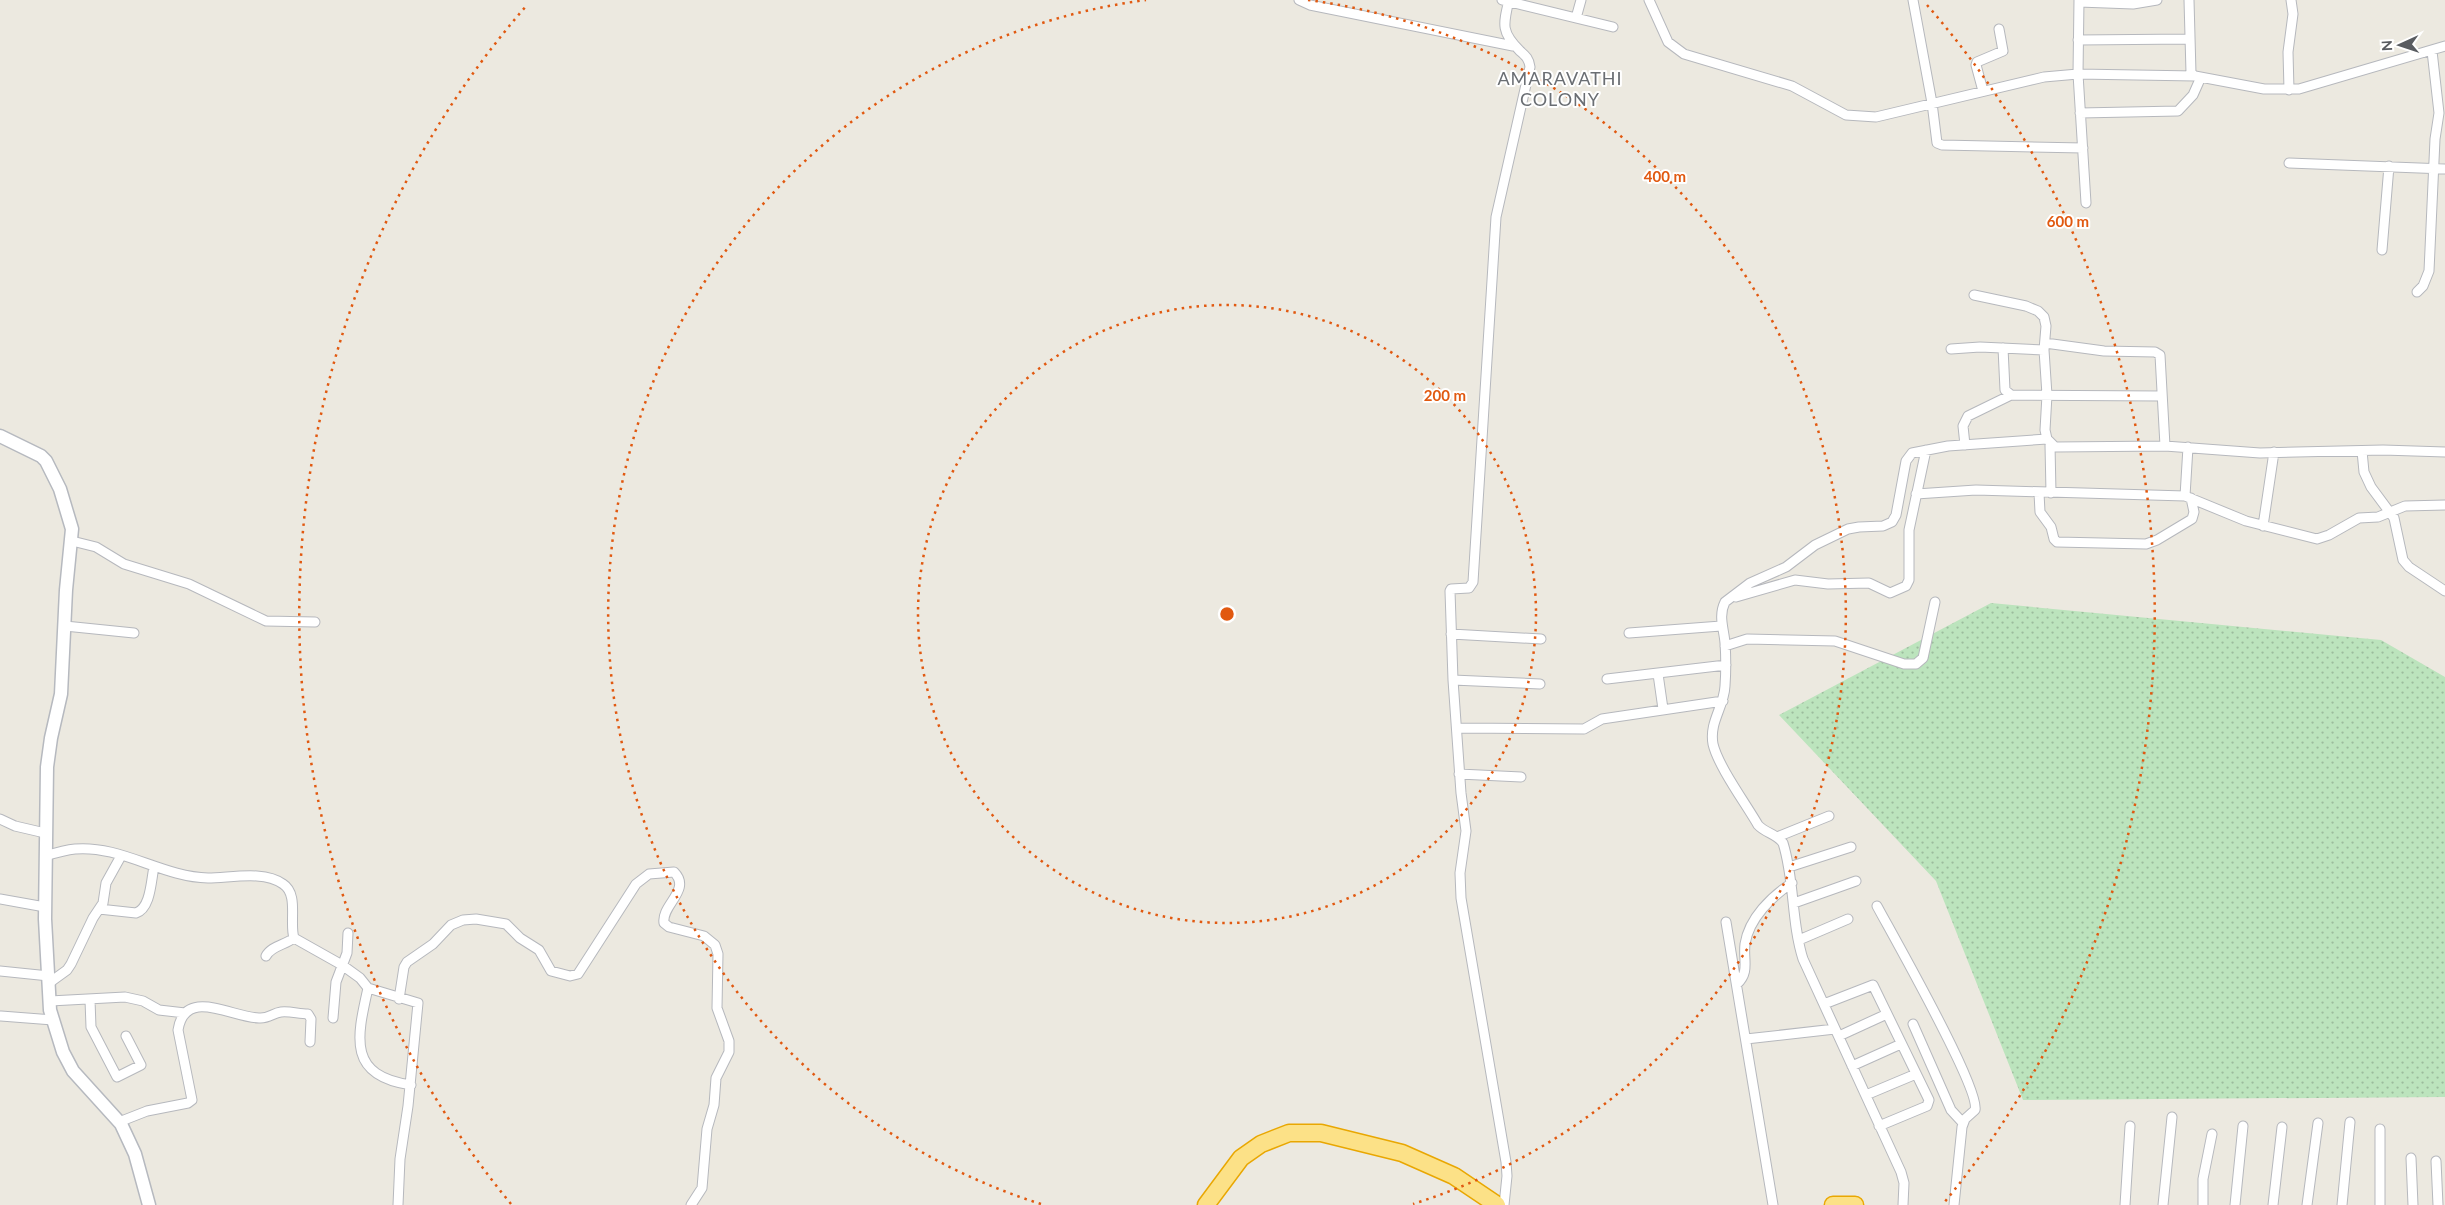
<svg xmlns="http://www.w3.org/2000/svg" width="2445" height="1205" viewBox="0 0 2445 1205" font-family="Lato,sans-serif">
<defs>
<pattern id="grass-dots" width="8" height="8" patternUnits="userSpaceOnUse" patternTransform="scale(1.25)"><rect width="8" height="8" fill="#bce4bd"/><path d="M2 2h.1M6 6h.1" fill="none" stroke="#9cbc9d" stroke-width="1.8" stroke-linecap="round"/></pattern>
</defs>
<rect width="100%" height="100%" fill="#ece9e0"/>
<path fill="url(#grass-dots)" d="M1991,603l390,37 64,37v420l-422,3 -87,-219 -157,-166z"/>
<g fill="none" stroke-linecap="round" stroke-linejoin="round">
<g stroke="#b6b8bd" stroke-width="11">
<path id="street" d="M1299,0l11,5 203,41
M1502,0l111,27
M1649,0l19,42 16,12 108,32 54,29 30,2 168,-40 34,-3 117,2
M1913,0l19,103 5,40 5,2 141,3
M2079,0l-1,74 8,129
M2189,0l2,73 4,3 69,13h35l146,-43
M2079,2l54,2 24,-4
M1576,18l5,-18
M2078,40l111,-1
M2289,90l-1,-38 5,-38 -2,-14
M1983,91l-7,-26 1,-3 26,-11 -4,-22
M2080,113l98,-2 15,-16 8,-18
M2289,163l156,6
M2382,250l7,-84
M2417,292l6,-6 6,-15 6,-132 4,-26 -7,-62
M1974,295l52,11 12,5 6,6 2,9 -2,24 3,45 -2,35 2,9 8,8 110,-1 95,7 123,-3 62,2
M2045,343l59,8 51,1 5,3 5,91
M2003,348l2,42 6,5 151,1
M1951,349l29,-2 64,3
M1965,445l-2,-19 5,-10 43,-21
M2050,445l1,48
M2362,451l2,21 7,15 23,31 9,42 6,7 36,24
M2039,493l1,19 11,15 3,12 3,3 89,2 11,-4 35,-21 2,-7 -3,-14
M1916,494l60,-4 209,6 61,25 71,18 12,-4 30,-17 19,-1 27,-11 40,-1
M2185,496l3,-49
M2263,526l11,-74
M72,541l24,6 28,17 65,20 77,37 49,1
M1736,597l59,-17 33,4 41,-1 21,10 16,-7 3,-6v-50l17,-80
M65,626l69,7
M1629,633l92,-7
M1451,634l90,5
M1725,646l22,-7 88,2 69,23h12l7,-6 12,-56
M1658,674l5,35
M1607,679l119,-14
M1453,680l87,4
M1458,728l126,1 18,-10 121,-18
M1459,774l62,3
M0,819l15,7 30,7
M1777,837l52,-21
M45,856c10,-3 20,-6 30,-7 46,-4 87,28 133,29 22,0 56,-8 75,6 16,10 6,39 11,54l48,27 18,13 8,10 50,15 -10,103 -8,53 -2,46
M1789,867l62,-20
M0,899l45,8
M1794,903l62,-22
M1877,906c15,28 104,184 98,204l-10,9 -3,8 -8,78
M99,909l37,4c15,-5 15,-33 18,-46
M1726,922l47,283
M1799,940l49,-21
M266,956c5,-10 19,-11 28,-18
M0,971l49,5
M49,983l18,-13 4,-6 22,-46 10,-15 3,-20 15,-27
M1737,984c13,-12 6,-24 8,-40 4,-26 27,-48 47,-61
M368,988c-11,49 -21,88 43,97
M399,999l5,-32 3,-5 26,-18 18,-19 12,-5 13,-1 30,5 14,14 19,12 12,21 19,5 8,-2 58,-90 13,-10 25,-2c18,18 -13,33 -10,51l5,4 35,9 11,9 3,9 -1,54 12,33v11l-13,26 -2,27 -7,24 -5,59 -11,17
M90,1000l1,27 26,50 24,-12 -15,-29
M50,1001l75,-4 18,4 16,9 26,3
M1824,1004l49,-19 56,115 -2,6 -48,20
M1,1016l52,4
M333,1018l3,-36 11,-29 1,-20
M1913,1024l38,86 12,13
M1839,1036l48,-22
M1746,1039l89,-10
M1852,1066l49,-22
M1866,1095l50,-21
M119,1122l28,-11 41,-8 4,-3 -14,-70c7,-44 55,-12 81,-12 9,1 14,-5 22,-6 9,-1 18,2 27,2l3,5 -1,23
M2380,1129v76
M2411,1158l2,47
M2436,1161l2,44
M1504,1205l3,-29 -1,-14 -45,-264 -1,-25 6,-42 -5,-38 -8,-113 -3,-89 1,-2 18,-1 4,-6 23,-365 34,-150c-1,-8 -4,-11 -10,-16 -19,-19 -17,-26 -11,-51
M1903,1205l1,-22 -3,-11 -98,-213c-12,-37 -8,-78 -20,-116 -6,-9 -18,-10 -25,-18 -12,-21 -40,-59 -45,-81 -4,-22 11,-37 12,-58 1,-14 1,-29 0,-43 -1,-14 -7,-27 0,-41l25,-19 36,-16 29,-22 33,-16 11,-2 24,-1 9,-4 4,-7 10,-54 6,-8 36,-7 99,-7
M2125,1205l5,-79
M2163,1205l9,-88
M2203,1205v-26l9,-45
M2235,1205l8,-79
M2273,1205l9,-78
M2307,1205l11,-82
M2342,1205l8,-83"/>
</g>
<g stroke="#b6b9bf" stroke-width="15">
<path id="secondary" d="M0,436l41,20 5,5 14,28 12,40 -6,61 -5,104 -10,44 -4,29 -2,152 5,91 13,42 10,19 48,53 14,30 14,51"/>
</g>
<g stroke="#e9a702" stroke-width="19">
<path id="highway" d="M1206,1205l35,-47 20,-14 28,-11h32l81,20 52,23 43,29
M1833,1205h22"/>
</g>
<use href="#street" stroke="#fff" stroke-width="9"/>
<use href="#secondary" stroke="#fff" stroke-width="12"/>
<use href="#highway" stroke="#fce187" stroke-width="16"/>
</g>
<g fill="none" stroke="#e15910" stroke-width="2.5" stroke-dasharray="2.5 5">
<circle cx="1227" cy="614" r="309"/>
<path d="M1041 1204A619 619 0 0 1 1146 0M1308 0A619 619 0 0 1 1413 1204"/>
<path d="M511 1204A928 928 0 0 1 527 5M1927 5A928 928 0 0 1 1943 1204"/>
</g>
<g text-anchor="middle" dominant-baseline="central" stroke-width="4" stroke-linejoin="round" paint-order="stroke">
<g font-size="18" letter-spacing="1" fill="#6a6e73" stroke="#fff">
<text x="1560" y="78">AMARAVATHI<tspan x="1560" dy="21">COLONY</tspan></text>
</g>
</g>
<circle cx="1227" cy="614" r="8" fill="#e15910" stroke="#fff" stroke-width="2.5"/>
<g font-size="15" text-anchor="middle" font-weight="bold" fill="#e15910" stroke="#fff" stroke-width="4" stroke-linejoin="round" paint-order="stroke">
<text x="1665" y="182">400 m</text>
<text x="2068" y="227">600 m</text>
<text x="1445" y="401">200 m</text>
</g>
<g transform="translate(2400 45) rotate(267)" stroke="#ffffff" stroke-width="4" paint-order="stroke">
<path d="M0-4L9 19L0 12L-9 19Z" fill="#595c61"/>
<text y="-8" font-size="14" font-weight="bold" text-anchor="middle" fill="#595c61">N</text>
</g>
</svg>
